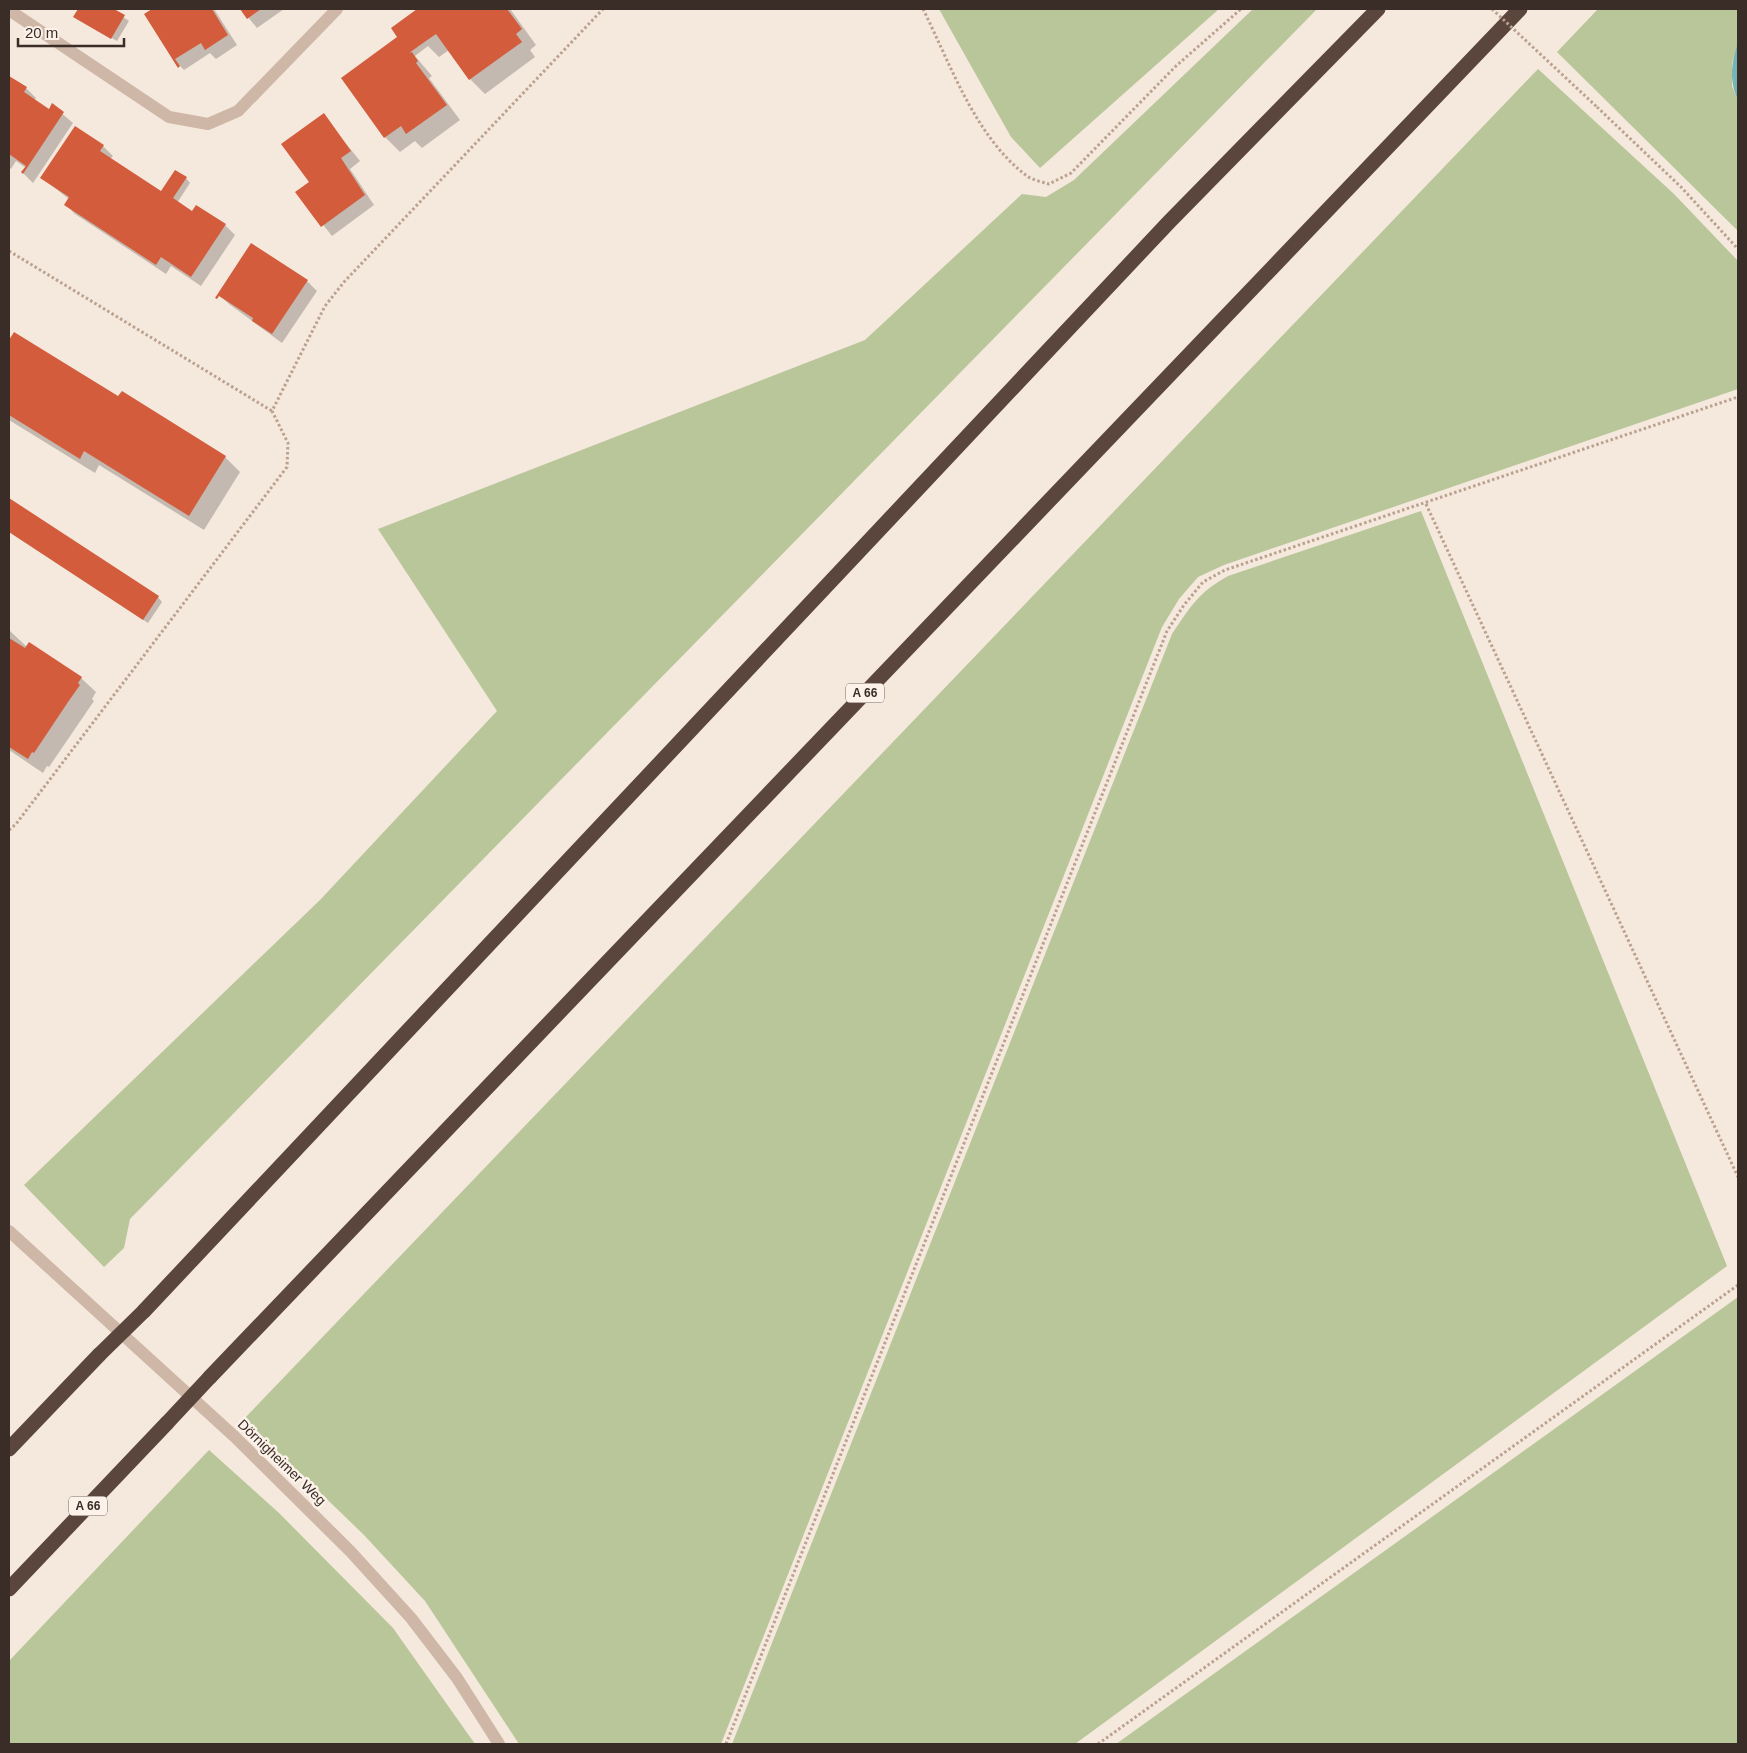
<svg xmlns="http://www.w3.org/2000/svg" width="1747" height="1753" viewBox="0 0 1747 1753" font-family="Arial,sans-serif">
<rect width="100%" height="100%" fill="#f5e8dc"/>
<path fill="#b8c69a" d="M939,9h280l-179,159 -29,-31z
M1253,9h64l-1187,1210 -6,29 -20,19 -80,-82 296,-285 177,-189 -119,-182 487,-189 157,-146 24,3 28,-17z
M1598,9h140v33l-6,21v23l6,15v130l-181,-179z
M1538,69l136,125 64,67v128l-514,176 -26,12 -19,22 -17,28 -441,1117h-202l-94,-143 -61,-66 -120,-116z
M1421,511l306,755 -652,478h-343l440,-1110c19,-28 26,-41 56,-58z
M1738,1297v447h-622z
M209,1450l70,63 114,115 82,116h-466v-83z"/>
<path fill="#77b4b5" d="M1738,42v59c-9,-21 -7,-37 0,-59z"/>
<path fill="#0003" d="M80,9h32l17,12 -12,20 -39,-22v1l-3,-3z
M154,9h60l23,36 -21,14 -6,-6 -26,17 -10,-10 -29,-45z
M241,9h43l-27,19z
M419,9h91l26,36 -6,5 5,7 -50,37 -15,-15 -21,-29 -10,7 -11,-11 -13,10 17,20 -3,2 31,42 -38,28 -7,-7 -15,11 -15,-15 -42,-59 56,-41 -7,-9z
M9,77l17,11 10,10 -2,3 15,9 3,-5 21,18 -40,60 -11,-11 4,-4 -10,-7 -5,8 -2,-2z
M323,115l37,46 -10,8 24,36 -42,31 -35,-44 14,-10z
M103,146l10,10 -3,3 56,37 20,-18 4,5 -13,20 15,10 33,12 10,10 -34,51 -30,-20 -5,8 -91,-60 -9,-9 3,-6 -27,-21z
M307,281l10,10 -35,52 -53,-39 -10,-9z
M14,334l104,64 107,59 15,15 -36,58 -105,-65 -4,8 -86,-53v-77z
M9,500l149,97 4,5 -14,21 -139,-91z
M9,630l18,17 54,31 15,14 -4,7 2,2 -45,66 -2,-1 -4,7 -34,-23z"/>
<path fill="#d25c3c" d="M78,9h36l11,6 -14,24 -38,-22z
M152,9h60l16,26 -23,15 -4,-7 -26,16 5,7 -2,2 -34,-54z
M240,9h21l-14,10z
M417,9h90l15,20 -6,5 6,8 -53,38 -33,-46 -13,9 -14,10 3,-1 6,9 -2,2 31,42 -41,29 -5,-8 -17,12 -43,-60 56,-41 -6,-9z
M9,76l18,11 -3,5 25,17 3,-6 12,9 -41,62 -2,-2 5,-6 -17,-12z
M324,113l27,38 -10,7 24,37 -44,32 -26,-35 14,-10 -28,-38z
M75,126l29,19 -4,6 61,40 14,-21 12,7 -14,21 19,13 4,-6 30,19 -35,53 -30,-20 -5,8 -92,-60 5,-8 -29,-19z
M251,243l57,37 -36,54 -20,-13 1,-3 -34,-22 -2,3 -2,-1z
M14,332l104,64 4,-5 104,65 -37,60 -105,-65 -4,8 -71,-44v-75z
M9,498l150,98 -16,24 -134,-88z
M9,638l16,10 4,-6 53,35 -4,6 2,2 -12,17 -34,51 -2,-1 -4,7 -19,-12z"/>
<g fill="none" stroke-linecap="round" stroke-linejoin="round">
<path stroke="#baa190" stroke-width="3" stroke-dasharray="2.5 2.5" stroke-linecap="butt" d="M923,9c28,56 52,128 104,167 6,4 15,6 22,8l22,-11 105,-107 65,-57
M1597,107l84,80 57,62
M9,251l263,160
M1426,504l312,673
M9,830l7,-6 271,-357 1,-24 -16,-32 53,-105 19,-24 259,-273
M726,1744l441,-1113 17,-26 19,-23 22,-12 513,-173
M1098,1744l640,-459"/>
<path stroke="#ceb7a6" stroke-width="12" d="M9,10l160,107 39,7 30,-13 99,-102
M9,1231l226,206 116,115 60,66 46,60 42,66"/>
<path stroke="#5b463e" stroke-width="15" d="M144,1311l1025,-1089 209,-213
M210,1377l1310,-1368
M9,1449l90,-94
M9,1589l158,-166"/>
<path stroke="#baa190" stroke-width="3" stroke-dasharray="2.5 2.5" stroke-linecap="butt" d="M1492,9l105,98"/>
<path stroke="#5b463e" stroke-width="15" d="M99,1355l45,-44
M167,1423l43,-46"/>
</g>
<g text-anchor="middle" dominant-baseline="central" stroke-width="5" stroke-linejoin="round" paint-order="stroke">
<g fill="#fcf2e9" stroke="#746862" stroke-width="1">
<rect x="846" y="683.5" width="38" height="19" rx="4"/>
<rect x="69" y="1496.5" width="38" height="19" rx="4"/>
</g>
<g font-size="12" font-weight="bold" fill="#3a2d28">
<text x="865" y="693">A 66</text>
<text x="88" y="1506">A 66</text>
</g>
<g font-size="14" fill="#3a2d28" stroke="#fcf2e9">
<text transform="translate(282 1462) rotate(44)">Dörnigheimer Weg</text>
</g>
</g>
<rect width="1747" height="1753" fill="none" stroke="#3a2d28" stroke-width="20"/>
<path d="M18 38v8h106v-8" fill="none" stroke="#3a2d28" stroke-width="2.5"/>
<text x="25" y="38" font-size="15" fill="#3a2d28" stroke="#fcf2e9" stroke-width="4" paint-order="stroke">20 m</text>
</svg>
